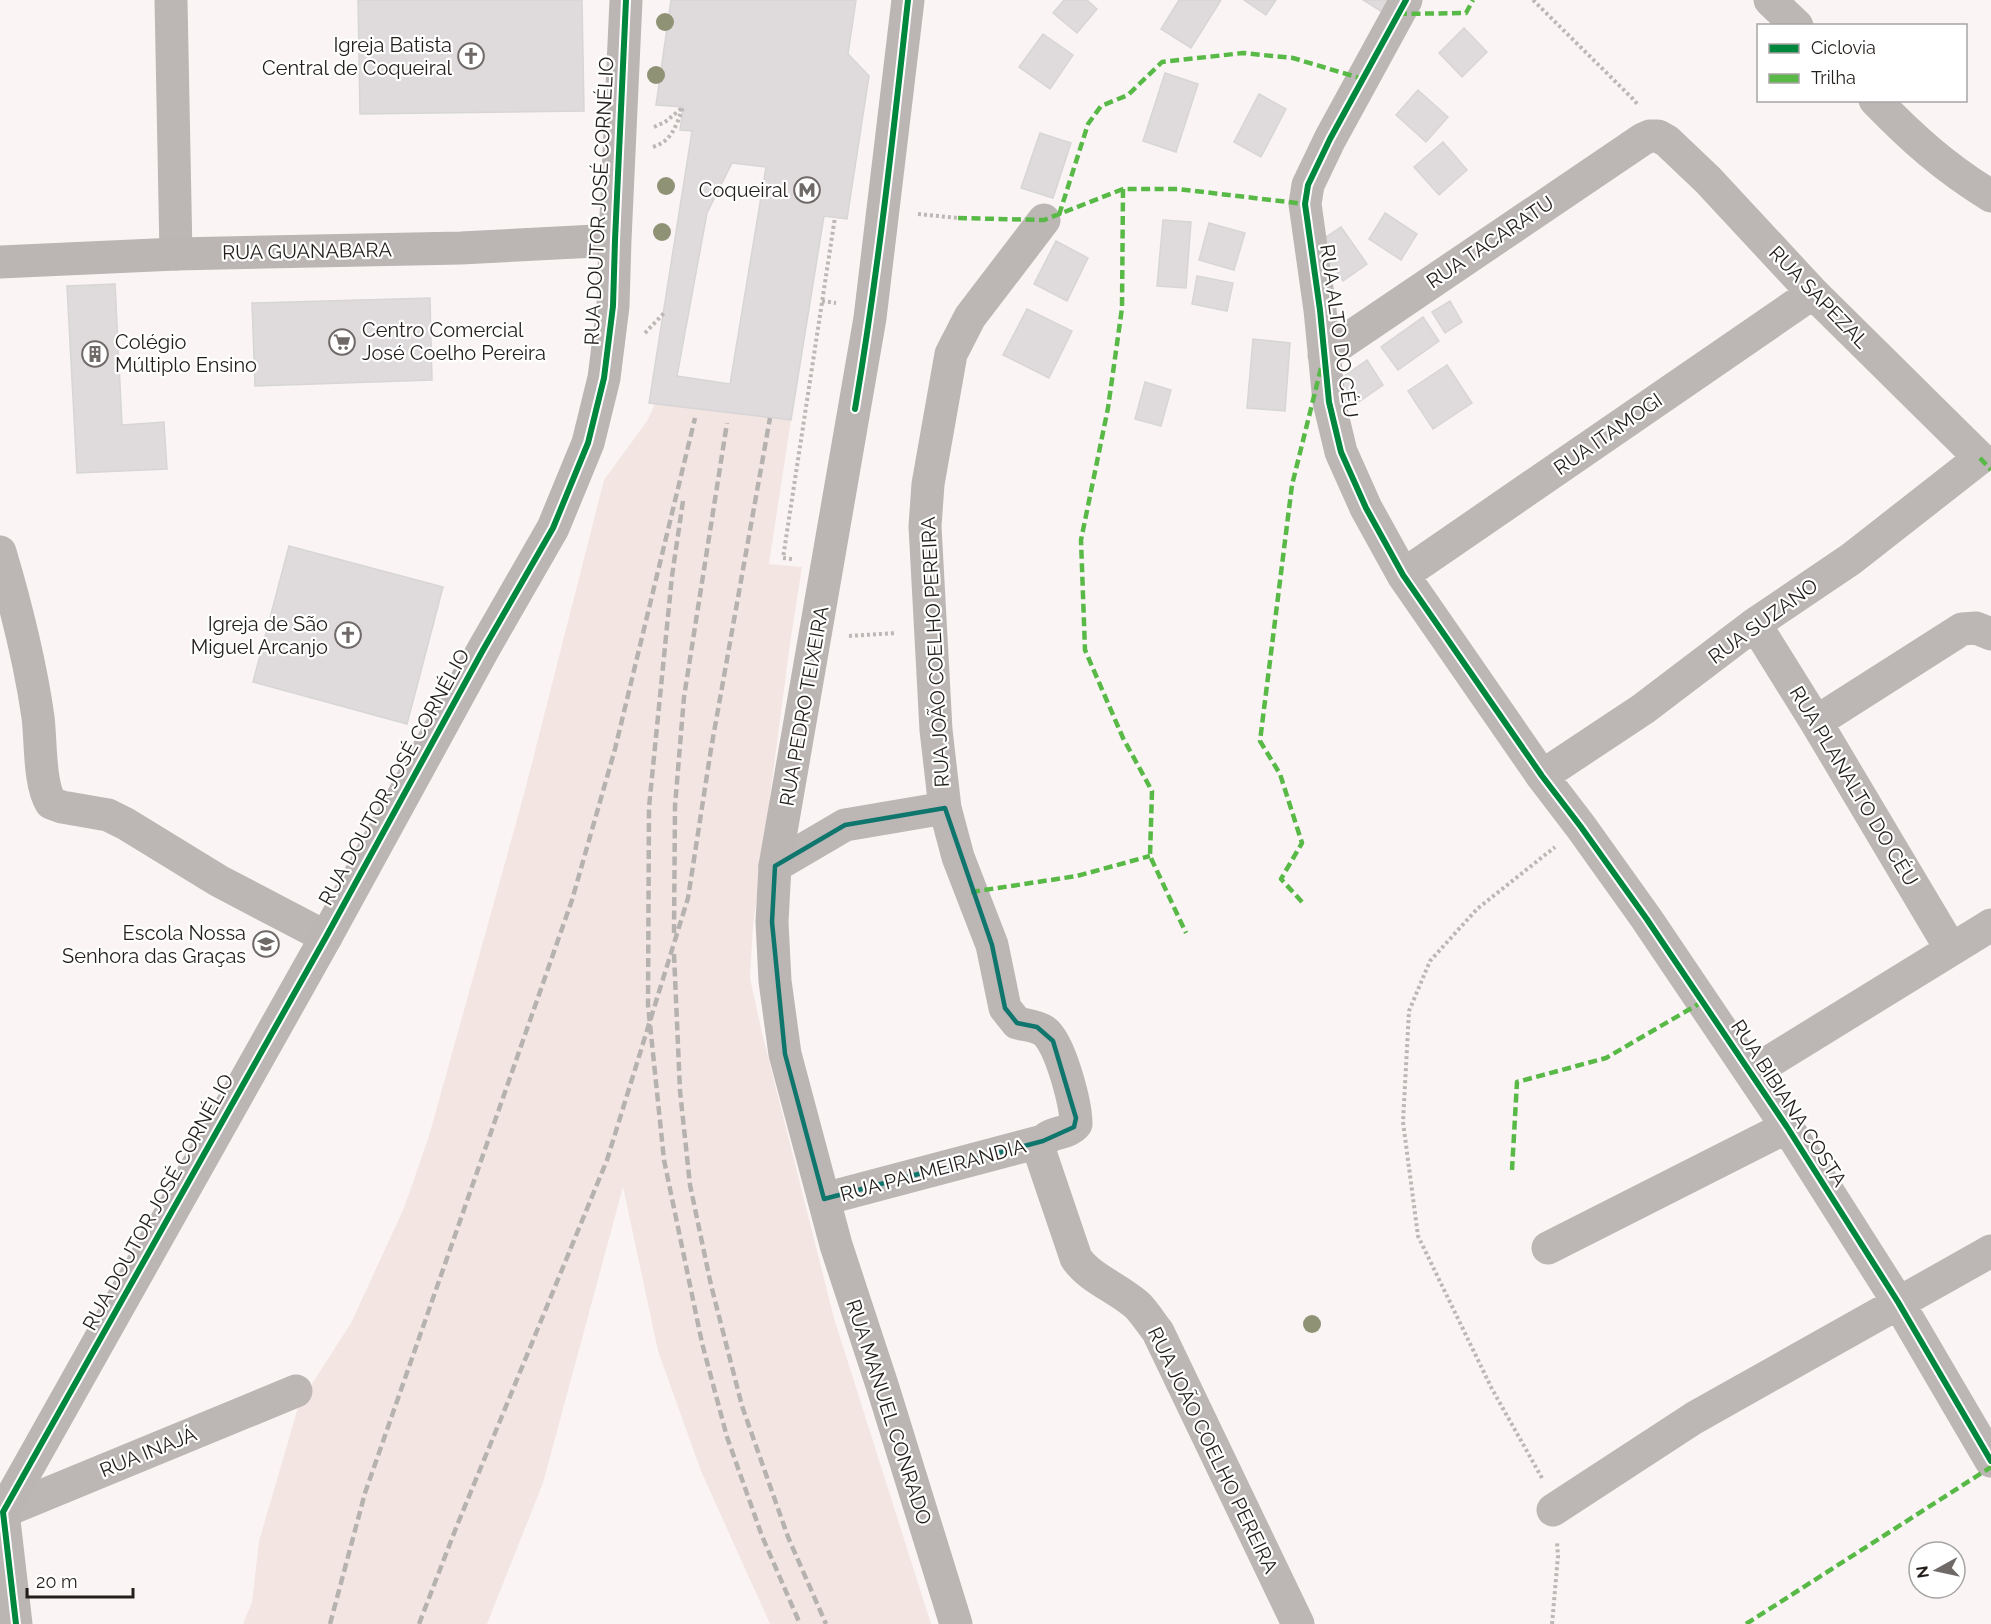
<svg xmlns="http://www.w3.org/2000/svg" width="1991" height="1624" viewBox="0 0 1991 1624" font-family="Raleway,sans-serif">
<rect width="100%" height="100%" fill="#faf5f4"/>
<path fill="#f3e6e2" d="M655,404l136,16 -22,144 33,3 -12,77 -37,282 -3,52 12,55 72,285 97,306h-161l-69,-153 -43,-120 -35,-164 -80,296 -56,141h-244l9,-22 7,-61 40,-137 52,-81 53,-115 25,-72 95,-342 80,-314 43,-59z"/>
<path fill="#dfdbdd" stroke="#d7d5d6" stroke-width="1.5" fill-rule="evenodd" d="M358,0h224l2,111 -224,3z
M671,0h185l-8,54 21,22 -22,143 -23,-3 -33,204 -142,-17 43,-272 -12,-1 3,-23 -27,-2zM732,163l34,4 -36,217 -53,-8 30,-163z
M1064,0h23l10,9 -20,24 -24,-20z
M1179,0h42l-30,48 -30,-19z
M1244,0h32l-10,15z
M1363,0h29l-8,13z
M1464,28l23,24 -25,25 -23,-24z
M1043,34l30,21 -23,34 -31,-22z
M1165,73l33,11 -22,68 -33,-11z
M1418,90l30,27 -22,25 -30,-27z
M1259,94l27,15 -25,48 -27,-15z
M1040,133l31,10 -18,55 -32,-10z
M1443,142l24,28 -28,25 -25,-28z
M1385,213l32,21 -16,26 -32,-21z
M1163,220l28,2 -5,66 -29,-2z
M1209,223l36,10 -11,37 -35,-10z
M1341,227l26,37 -24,17 -26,-38z
M1056,241l32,17 -21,43 -33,-17z
M1197,276l36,7 -6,28 -35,-7z
M115,284l7,141 42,-3 3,47 -90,4 -10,-187z
M430,298l2,82 -177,6 -3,-83z
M1450,301l12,21 -17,11 -13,-21z
M1027,309l45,22 -23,47 -46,-23z
M1423,317l16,24 -41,29 -17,-23z
M1253,339l37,4 -5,68 -38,-3z
M1367,360l16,25 -33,23 -17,-24z
M1447,365l25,38 -39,26 -25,-38z
M1145,382l26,8 -10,36 -26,-7z
M289,546l154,41 -36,137 -154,-42z"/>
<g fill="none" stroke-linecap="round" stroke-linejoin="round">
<path stroke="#bbb8b6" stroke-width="4" stroke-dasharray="3 3" stroke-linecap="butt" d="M1533,0l100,99 5,6
M654,127l11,-5 17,-14
M653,147c19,-6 23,-21 30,-40
M918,214l40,4
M822,301l14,2
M645,333l20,-21
M792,559l-9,-1 52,-341
M849,636l47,-3
M1542,1478l-50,-89 -74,-153 -15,-114 6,-111 21,-50 47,-52 78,-62
M1552,1624l6,-68 -1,-14"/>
<path stroke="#bcb7b5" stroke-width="33" d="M171,0l5,254
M1406,0l-76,139 -22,46 -3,19 15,106 9,92 12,50 25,56 37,67 139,201 39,51 65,91 141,209 111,175 93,159
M1770,0l27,26
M1875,100c38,39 69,67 116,96
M1044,220l-74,97 -19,37 -23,130 -3,42 11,204 9,78 13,49 34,88 13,63 12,15c9,2 20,3 27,8 16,11 32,73 32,93 -10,13 -35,5 -36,28l36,106c13,20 42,30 61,47 8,8 14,18 21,27l140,292
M1324,355l319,-216 7,-3h8l9,5 41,39 105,113 167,165 -129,101 -96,65 -112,85 -101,67
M0,552c16,54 30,109 38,165 3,24 1,67 13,86l11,4 46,8 18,9 93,57 107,56
M1403,575l410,-282
M1755,624l61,98 135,227
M1816,722l146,-93 14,-1 15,6
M775,866l70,-41 100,-17
M1751,1073l240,-148
M824,1199l219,-58
M1548,1248l239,-121
M1553,1510l141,-92 297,-167
M0,1513l296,-122"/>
<path stroke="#bbb6b3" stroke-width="33" d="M908,0l-38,318 -95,548 -3,56 3,59 10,73 51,191 47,143 73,236
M0,262l176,-8 285,-6 154,-8
M16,1624l-13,-112 323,-575 157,-287 70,-122 35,-85 16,-65 9,-72 2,-66 11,-240"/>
<path stroke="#b6b2b0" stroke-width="4.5" stroke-dasharray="9 4.5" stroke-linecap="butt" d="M683,501l-11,75 -23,231 -1,198 16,155 38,183 25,94 35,99 38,88
M674,933l1,-127 9,-109 43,-274
M674,954l6,137 10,94 21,100 31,121 46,131 38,87
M330,1624l35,-131 207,-593 43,-151 80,-331
M419,1624l37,-96 151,-368 81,-262 23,-149 59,-331"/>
<path stroke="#58b947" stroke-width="4.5" stroke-dasharray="9 4.5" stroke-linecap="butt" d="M1398,14l68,-1 7,-13
M1123,189l-1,119 -14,100 -27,132 4,110 38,88 29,53 -2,65 36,77
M1059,215l29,-91 13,-18 27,-11 34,-33 81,-9 50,5 70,21
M958,218l86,2 79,-31h55l127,15
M1980,458l11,12
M971,892l106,-16 73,-20
M1302,902l-21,-23 21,-36 -22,-69 -20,-33 32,-256 29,-117
M1512,1170l5,-88 89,-24 96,-56
M1746,1624l245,-157"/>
<g stroke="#fff" stroke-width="10">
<path id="cycleway" d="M1406,0l-76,139 -22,46 -3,19 15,106 9,92 12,50 25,56 37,67 139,201 39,51 65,91 141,209 111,175 93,159
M855,409c23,-136 38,-272 53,-409
M16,1624l-13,-112 323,-575 157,-287 70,-122 35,-85 16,-65 9,-72 2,-66 11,-240"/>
</g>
<use href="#cycleway" stroke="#00873e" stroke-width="6"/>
</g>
<g fill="#909276">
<circle cx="665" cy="22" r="9"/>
<circle cx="656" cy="75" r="9"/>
<circle cx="666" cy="186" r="9"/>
<circle cx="662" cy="232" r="9"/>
<circle cx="1312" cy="1324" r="9"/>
</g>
<path fill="none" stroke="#0f766e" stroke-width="4.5" stroke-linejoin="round" d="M945,808l47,137 13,63 12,15 20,4 16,14 23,77 -2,9 -31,14 -219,58 -39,-145 -13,-132 3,-56 70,-41z"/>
<defs>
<g id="church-ring" transform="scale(1.35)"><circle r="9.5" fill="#fff" stroke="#6f6967" stroke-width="1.5"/><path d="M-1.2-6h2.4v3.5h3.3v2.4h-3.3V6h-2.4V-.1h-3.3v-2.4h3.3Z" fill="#6f6967"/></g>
<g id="metro-ring" transform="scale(1.35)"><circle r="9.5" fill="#fff" stroke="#6f6967" stroke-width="1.5"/><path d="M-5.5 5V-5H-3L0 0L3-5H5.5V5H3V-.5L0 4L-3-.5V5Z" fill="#6f6967"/></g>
<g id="supermarket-ring" transform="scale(1.35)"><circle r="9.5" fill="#fff" stroke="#6f6967" stroke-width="1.5"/><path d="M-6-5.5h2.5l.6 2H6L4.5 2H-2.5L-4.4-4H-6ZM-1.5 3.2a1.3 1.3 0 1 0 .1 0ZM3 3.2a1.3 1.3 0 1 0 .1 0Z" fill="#6f6967"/></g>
<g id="building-ring" transform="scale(1.35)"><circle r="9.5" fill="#fff" stroke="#6f6967" stroke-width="1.5"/><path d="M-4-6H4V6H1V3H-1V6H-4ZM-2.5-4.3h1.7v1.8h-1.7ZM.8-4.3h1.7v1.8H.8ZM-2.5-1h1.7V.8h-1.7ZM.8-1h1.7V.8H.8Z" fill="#6f6967"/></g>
<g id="school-ring" transform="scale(1.35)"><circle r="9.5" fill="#fff" stroke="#6f6967" stroke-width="1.5"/><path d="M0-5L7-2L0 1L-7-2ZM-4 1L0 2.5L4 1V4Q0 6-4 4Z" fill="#6f6967"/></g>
</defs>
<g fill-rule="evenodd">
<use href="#church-ring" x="471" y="56"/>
<use href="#metro-ring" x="807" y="190"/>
<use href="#supermarket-ring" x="342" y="342"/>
<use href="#building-ring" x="95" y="354"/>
<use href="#church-ring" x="348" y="635"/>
<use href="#school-ring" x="266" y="944"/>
</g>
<g text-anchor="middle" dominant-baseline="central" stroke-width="4.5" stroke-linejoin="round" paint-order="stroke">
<g font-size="20" fill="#241e1b" stroke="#fff" text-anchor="end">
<text x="452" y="45">Igreja Batista<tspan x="452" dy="23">Central de Coqueiral</tspan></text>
<text x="788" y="190">Coqueiral</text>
<text x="362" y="330" text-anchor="start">Centro Comercial<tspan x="362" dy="23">José Coelho Pereira</tspan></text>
<text x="115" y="342" text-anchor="start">Colégio<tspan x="115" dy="23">Múltiplo Ensino</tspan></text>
<text x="328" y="624">Igreja de São<tspan x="328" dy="23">Miguel Arcanjo</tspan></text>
<text x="246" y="933">Escola Nossa<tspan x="246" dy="23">Senhora das Graças</tspan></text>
</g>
<g font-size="20" fill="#241e1b" stroke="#fff">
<text transform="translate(599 201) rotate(-87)">RUA DOUTOR JOSÉ CORNÉLIO</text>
<text transform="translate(1490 242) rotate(-34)">RUA TACARATU</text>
<text transform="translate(307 251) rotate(-1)">RUA GUANABARA</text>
<text transform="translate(1819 297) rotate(46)">RUA SAPEZAL</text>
<text transform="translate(1339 331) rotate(82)">RUA ALTO DO CÉU</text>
<text transform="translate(1608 434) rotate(-35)">RUA ITAMOGI</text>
<text transform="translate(1763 621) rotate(-36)">RUA SUZANO</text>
<text transform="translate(935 652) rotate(-93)">RUA JOÃO COELHO PEREIRA</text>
<text transform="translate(804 706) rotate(-80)">RUA PEDRO TEIXEIRA</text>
<text transform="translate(394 777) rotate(-61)">RUA DOUTOR JOSÉ CORNÉLIO</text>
<text transform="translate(1854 786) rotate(59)">RUA PLANALTO DO CÉU</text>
<text transform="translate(1789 1103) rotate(57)">RUA BIBIANA COSTA</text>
<text transform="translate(933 1170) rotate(-15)">RUA PALMEIRANDIA</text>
<text transform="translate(158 1202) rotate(-61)">RUA DOUTOR JOSÉ CORNÉLIO</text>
<text transform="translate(889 1412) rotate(72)">RUA MANUEL CONRADO</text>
<text transform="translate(1213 1450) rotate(64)">RUA JOÃO COELHO PEREIRA</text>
<text transform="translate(148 1452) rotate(-22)">RUA INAJÁ</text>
</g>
</g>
<rect x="1757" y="24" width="210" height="78" fill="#ffffff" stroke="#a7a5a4" stroke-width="1.5"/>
<rect x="1769" y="44" width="30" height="9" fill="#00873e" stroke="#a7a5a4" stroke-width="1.5"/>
<text x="1811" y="54" font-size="18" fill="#241e1b">Ciclovia</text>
<rect x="1769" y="74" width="30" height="9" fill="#58b947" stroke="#a7a5a4" stroke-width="1.5"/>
<text x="1811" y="84" font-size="18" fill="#241e1b">Trilha</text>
<g transform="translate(1937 1570) rotate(262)"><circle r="28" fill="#ffffff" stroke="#a7a5a4" stroke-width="1.5"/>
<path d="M0-4.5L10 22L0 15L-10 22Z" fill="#6f6967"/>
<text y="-9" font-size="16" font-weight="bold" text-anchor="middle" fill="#241e1b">N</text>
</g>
<path d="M27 1588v9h106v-9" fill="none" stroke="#241e1b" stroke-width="3"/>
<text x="36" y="1588" font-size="18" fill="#241e1b" stroke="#ffffff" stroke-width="4.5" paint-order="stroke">20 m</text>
</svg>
